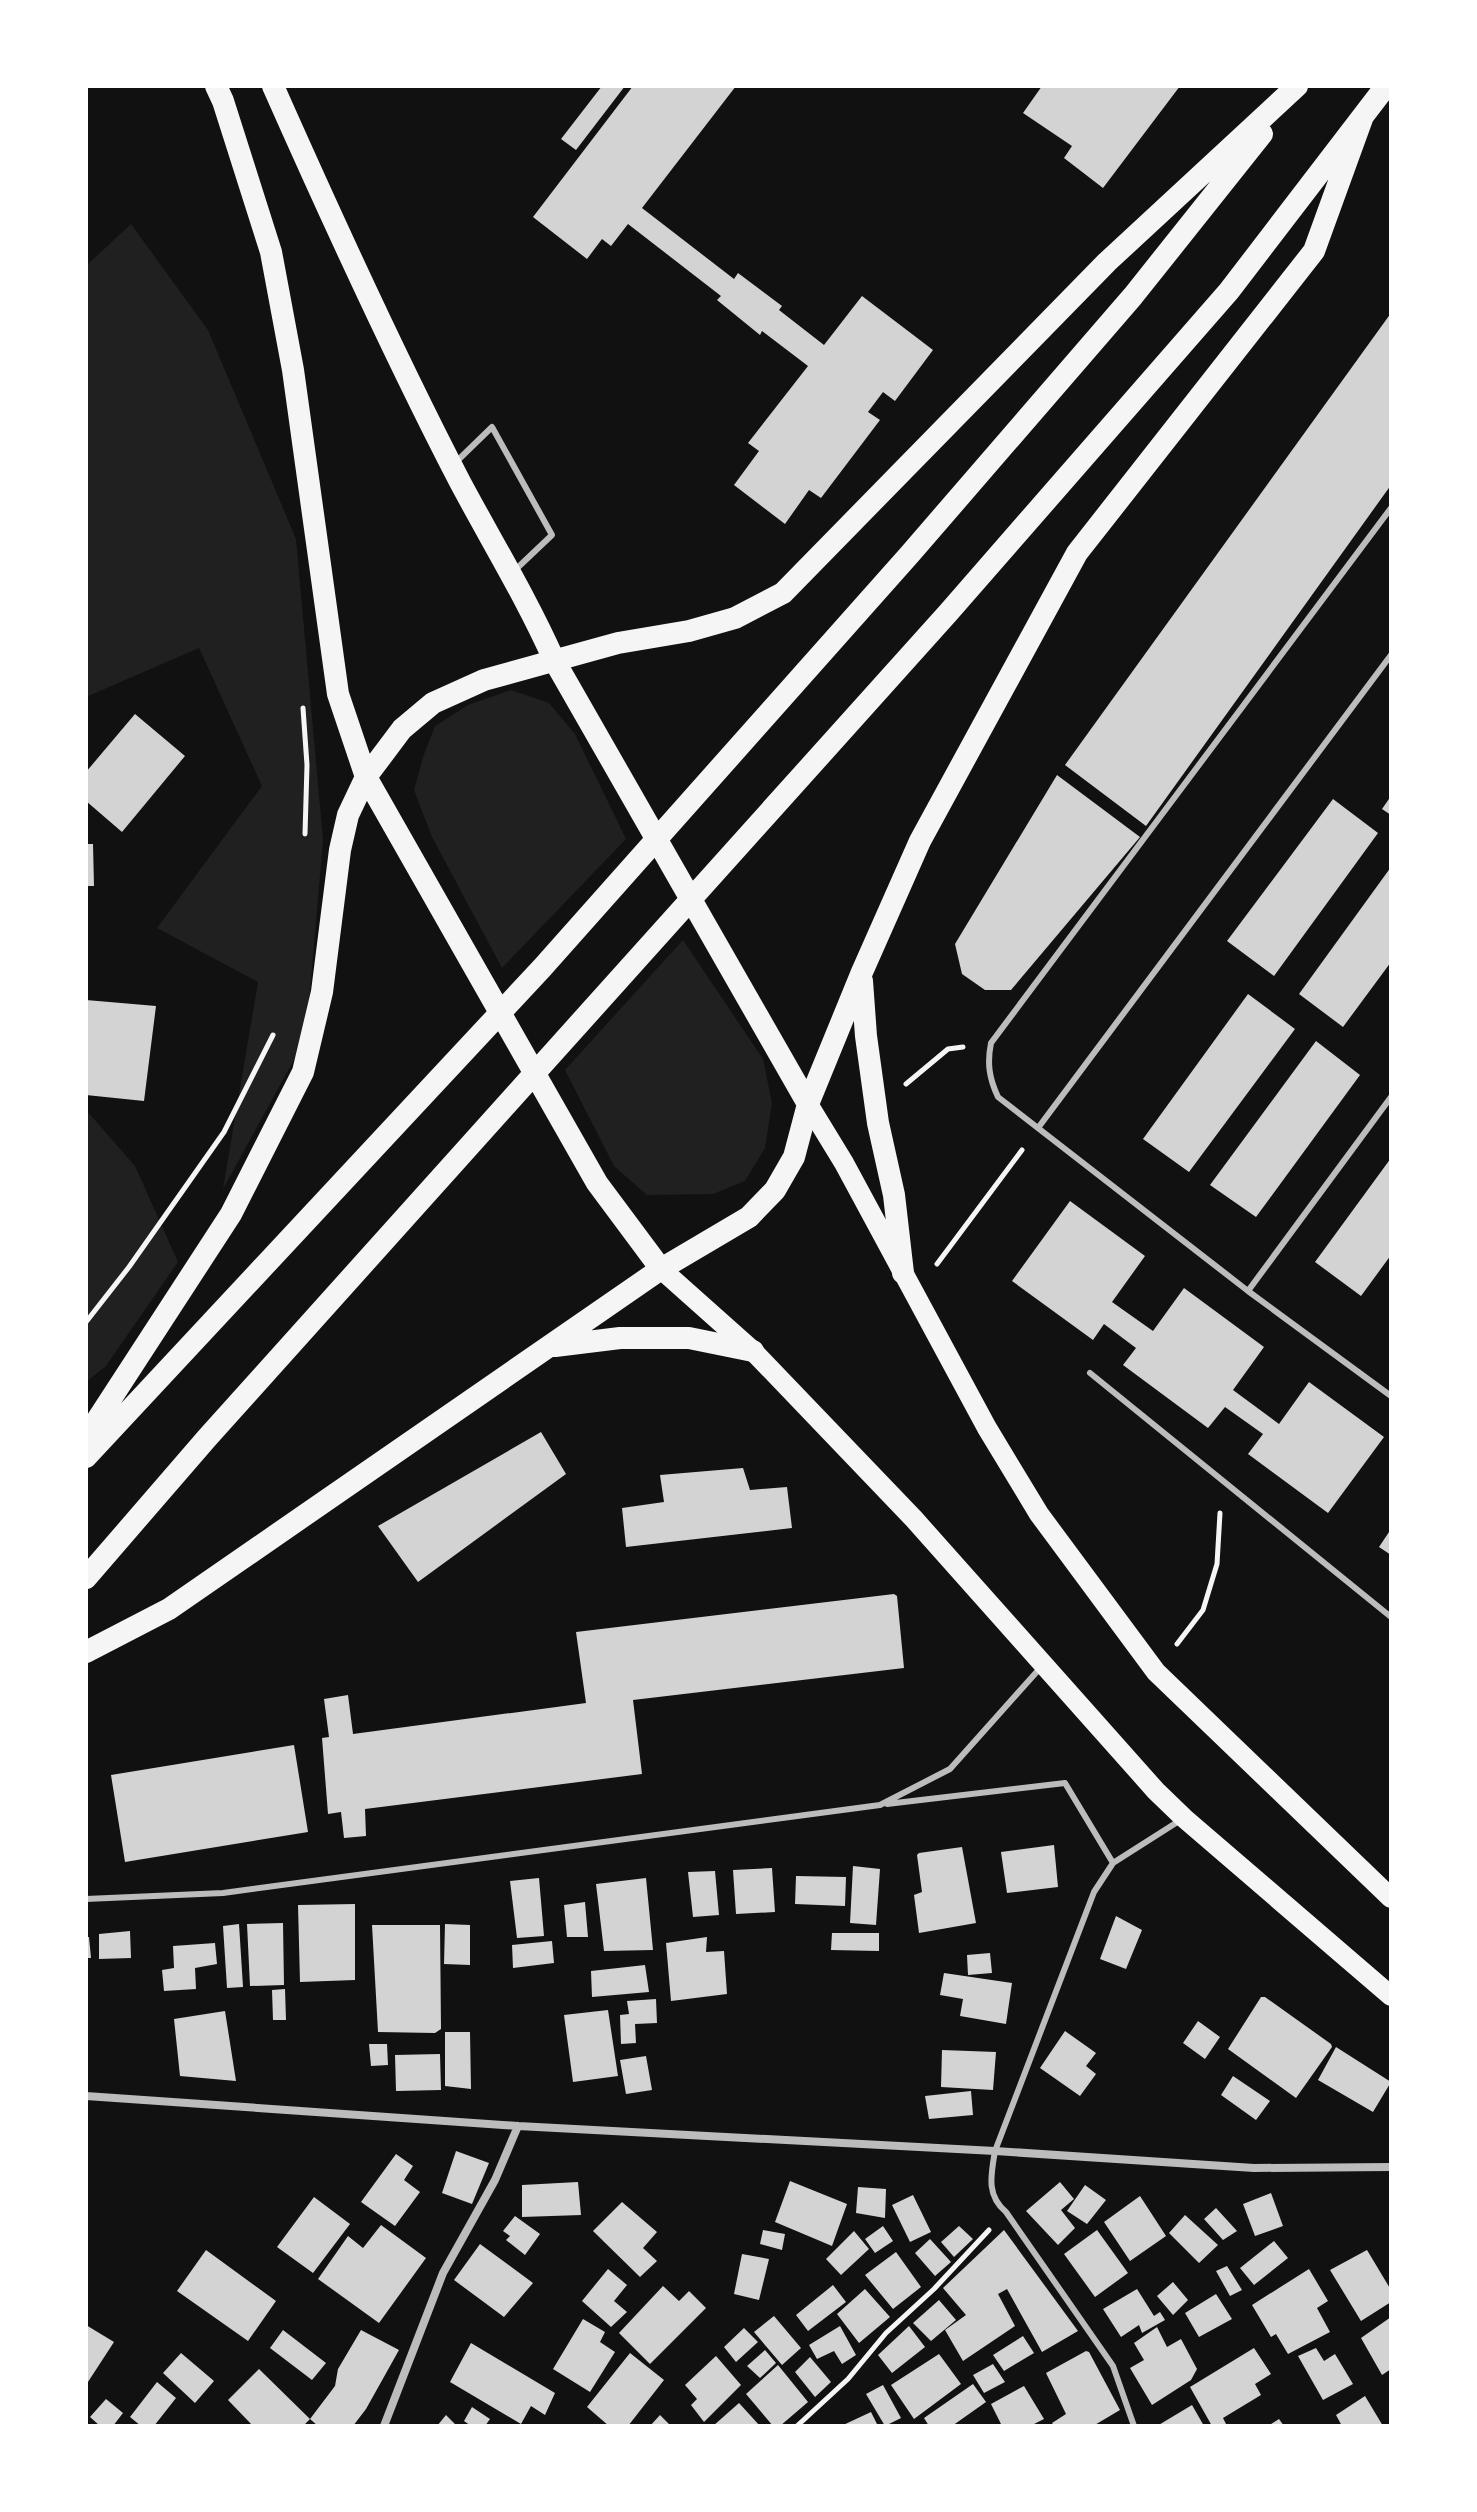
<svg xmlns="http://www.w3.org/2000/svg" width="1477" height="2512" viewBox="0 0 1477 2512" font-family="Lato,sans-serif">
<rect width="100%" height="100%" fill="#111"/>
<path fill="#202020" d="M131,224l77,106 88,209 27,301 -17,198 -83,151 35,-207 -101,-54 105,-142 -63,-138 -113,49v-431z
M511,690l38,13 26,31 51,105 -124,129 -70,-131 -18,-47 9,-33 12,-31 33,-21z
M683,940l80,119 9,44 -7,45 -20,33 -32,13 -66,1 -33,-29 -49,-96z
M86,1110l49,56 43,96 -72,104 -20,16z"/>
<path fill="#d3d3d3" d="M602,86h23l-49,64 -15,-11z
M633,86h103l-94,122 92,71 4,-6 44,33 -3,4 45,35 38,-49 71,54 -38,51 -12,-9 -15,20 12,8 -59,78 -12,-8 -24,34 -51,-39 25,-34 -11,-8 60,-77 -46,-35 -2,4 -43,-35 4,-4 -93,-72 -17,22 -9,-7 -15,20 -54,-42z
M1042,86h138l-77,102 -39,-30 8,-12 -49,-33z
M1391,313v172l-245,341 -81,-61z
M135,714l50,42 -63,76 -36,-31v-29z
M1057,775l83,62 -129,153h-26l-23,-16 -7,-30z
M1391,796v19l-9,-6z
M1333,799l45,34 -104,143 -47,-35z
M86,844h7l1,42h-8z
M1391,867v95l-48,65 -44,-33z
M1248,994l47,35 -106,143 -46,-33z
M86,1000l70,6 -12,95 -58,-6z
M1316,1041l44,34 -104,142 -46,-32z
M1391,1158v97l-30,41 -46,-34z
M1070,1201l75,55 -33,46 41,29 31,-43 80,59 -31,43 46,34 30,-42 75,55 -56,76 -80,-59 15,-20 -38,-27 -17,21 -85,-63 13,-17 -32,-24 -11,16 -81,-59z
M541,1432l25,42 -148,108 -40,-56z
M743,1468l7,22 37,-3 5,41 -166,19 -4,-39 42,-6 -4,-27z
M1391,1529v26l-12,-8z
M894,1594l3,2 7,72 -271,32 9,74 -277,35 1,27 -22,2 -3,-26 -13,2 -6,-76 7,-1 -5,-38 24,-4 5,39 233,-31 -10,-71z
M294,1745l14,87 -183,30 -14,-87z
M1054,1845l4,42 -51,6 -6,-41z
M962,1847l14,76 -57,10 -5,-38 8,-3 -5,-37 2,-2z
M853,1866l27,3 -4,56 -26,-2z
M772,1868l3,44 -39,2 -3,-44z
M715,1871l4,44 -26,2 -5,-45z
M796,1876l50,1 -1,29 -50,-2z
M539,1878l5,58 -27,2 -7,-57z
M646,1878l7,72 -49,1 -8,-67z
M585,1902l3,35h-21l-3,-32z
M355,1904v76l-55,2 -2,-77z
M1116,1916l26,14 -16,39 -26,-10z
M283,1923l1,62 -34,1 -3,-62z
M239,1924l4,63 -16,1 -4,-62z
M445,1924l25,1v40l-26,-1z
M372,1925h68l1,104 -6,4 -57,-1z
M130,1931l1,27 -32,1v-25z
M832,1933h47v18l-48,-1z
M86,1937h3l2,21h-5z
M707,1937l-1,15 18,-1 3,43 -56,7 -5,-58z
M552,1941l2,22 -41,5 -1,-23z
M215,1943l2,21 -22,4 1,21 -32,2 -2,-21 12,-2 -1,-22z
M990,1953l2,20 -24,2 -1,-20z
M645,1965l4,27 -57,5 -1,-26z
M944,1973l68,10 -6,41 -46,-8 3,-17 -23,-4z
M285,1989l1,31h-13l-1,-30z
M1261,1997h4l66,47 1,3 -36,51 -68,-49z
M656,1999l1,24 -22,1 1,19 -15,1 -1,-29 9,-1 -2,-13z
M608,2010l10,66 -45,6 -9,-67z
M225,2011l11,70 -56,-5 -6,-57z
M1198,2021l22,16 -15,22 -22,-16z
M1065,2031l31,22 -10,13 10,8 -16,22 -40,-28z
M445,2032h25l1,57 -26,-3z
M369,2044h18l1,21 -17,1z
M1336,2047l55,35 -18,30 -55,-32z
M942,2050l54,2 -3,38 -52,-3z
M440,2054l1,36 -45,1 -1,-36z
M646,2056l6,34 -26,4 -6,-34z
M1233,2076l37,25 -14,19 -35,-25z
M971,2091l2,24 -44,4 -4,-23z
M456,2151l33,12 -17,41 -30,-11z
M396,2154l17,12 -9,14 16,12 -25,34 -34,-24z
M790,2181l57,23 -15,42 -57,-24z
M578,2182l3,33 -59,2v-32z
M1060,2182l14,17 -13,11 14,18 -17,17 -32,-34z
M1085,2185l21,15 -19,24 -20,-13z
M858,2187l28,2 -1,29 -29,-5z
M1271,2193l12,33 -28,10 -12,-32z
M913,2195l18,37 -21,10 -18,-37z
M1140,2196l26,40 -36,25 -26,-39z
M314,2197l36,27 -37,49 -36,-26z
M622,2202l35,30 -14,16 14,13 -17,16 -47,-46z
M1216,2208l21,23 -14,9 -19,-21z
M1185,2215l33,30 -19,18 -30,-30z
M515,2216l25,18 -15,21 -19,-15 4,-4 -7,-5z
M381,2225l45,33 -47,65 -61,-44 30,-43 15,12z
M883,2226l10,15 -18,12 -10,-14z
M959,2226l14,13 -19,18 -13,-15z
M763,2230l22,4 -3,16 -22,-6z
M1004,2230l74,101 -36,21 -35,-63 -9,5 17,32 -52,35 -18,-31 21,-15 -23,-27z
M1097,2230l31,43 -33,24 -31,-43z
M854,2231l15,18 -28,26 -15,-16z
M930,2239l21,23 -16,14 -20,-23z
M1274,2241l14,17 -34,27 -14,-17z
M480,2244l53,39 -29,34 -50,-37z
M206,2250l70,51 -28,40 -71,-50z
M1367,2250l24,40v12l-30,19 -31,-51z
M896,2252l25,35 -28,22 -28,-34z
M742,2254l27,5 -10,41 -25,-6z
M1227,2266l15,24 -12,6 -14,-25z
M608,2269l19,16 -13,16 13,11 -16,15 -29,-26z
M1309,2269l19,32 -11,7 13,24 -42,22 -12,-20 -5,3 -19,-32z
M1173,2282l15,18 -15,15 -16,-19z
M833,2285l13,17 -38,29 -12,-16z
M663,2286l16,15 10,-10 17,17 -56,56 -31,-31z
M865,2289l25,28 -31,26 -22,-29z
M1137,2289l17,27 6,-4 5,8 -23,13 -3,-8 -18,12 -18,-28z
M1216,2294l16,25 -33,18 -14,-24z
M939,2300l17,20 -25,21 -18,-18z
M774,2316l27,32 -19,17 -28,-33z
M1391,2317v52l-9,6 -21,-37z
M583,2319l22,13 -5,10 15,10 -25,40 -37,-23z
M86,2325l28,17 -28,43z
M840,2326l16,29 -14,9 -8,-13 -17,8 -8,-14z
M909,2326l16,21 -33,26 -14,-18z
M1157,2327l10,20 14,-8 16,30 -6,11 -39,25 -22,-37 14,-8 -10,-17z
M744,2328l14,14 -22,20 -12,-15z
M283,2330l43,33 -14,17 -42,-32z
M361,2330l38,20 -33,59 -13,17h-35l-8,-7 -7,7h-50l-25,-26 31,-31 51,50 25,-33 3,-17z
M1023,2336l11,17 -30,18 -11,-16z
M471,2343l84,50 -10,22 -14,-9 -10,18 -71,-42z
M1254,2348l17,26 -16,10 6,11 -38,23 4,8h-15l-22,-39z
M1316,2348l8,13 11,-7 18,30 -30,16 -25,-44z
M765,2350l11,13 -16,15 -13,-12z
M1086,2351l3,1 31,58 -27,16h-39l-2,-3 14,-9 -20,-41z
M181,2353l33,28 -19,22 -32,-30z
M630,2353l34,27 -36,46h-19l-22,-19z
M939,2354l22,30 -47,35 -23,-34z
M716,2356l25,29 -37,37 -13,-17 6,-6 -12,-14z
M810,2357l21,25 -16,15 -20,-25z
M993,2364l12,18 -21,11 -11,-18z
M778,2365l30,37 -28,24h-7l-27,-32z
M157,2382l19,16 -22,28h-13l-11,-9z
M973,2384l13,18 -34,24h-23l-5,-8z
M883,2385l18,33 -16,8 -19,-32z
M1024,2386l20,33 -14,7h-28l-11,-22z
M1365,2396l18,30h-41l-6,-11z
M106,2399l17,14 -10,13h-13l-10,-9z
M739,2403l21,23h-47z
M1192,2405l12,21h-47z
M472,2407l18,12 -5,7h-14l-7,-5z
M871,2412l7,14h-37z
M446,2415l11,11h-20z
M660,2415l11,11h-21z
M1279,2419l5,7h-16z"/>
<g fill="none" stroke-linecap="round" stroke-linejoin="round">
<path stroke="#f5f5f5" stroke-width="5" d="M303,708l4,57 -2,69
M906,1084l42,-35 15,-2
M937,1264l85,-114
M86,1322l43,-55 95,-135 49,-97
M1177,1644l26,-34 14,-46 3,-51
M797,2426l51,-47 38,-46 48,-44 55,-59"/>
<path stroke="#bcbcbc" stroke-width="6" d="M455,463l37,-36 60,108 -39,37
M1391,508l-400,535c-4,20 -2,35 7,54l250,194 143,105
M1038,1128l353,-473
M1248,1291l143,-194
M1090,1373l301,244
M887,1804l178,-21 48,80
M86,1899l137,-6 657,-88 70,-36 92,-103
M1134,2426l-21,-60 -107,-154c-20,-17 -15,-37 -11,-61l99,-259 19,-29 66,-42"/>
<path stroke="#bcbcbc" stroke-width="8" d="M86,2096l432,30 477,25 259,17 137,-1
M384,2426l59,-153 52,-93 23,-54"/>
<path stroke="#f5f5f5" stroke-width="20" d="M808,1104l36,59 143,265 52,86 117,158 235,226
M661,1269l92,82 161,168 242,272 28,27 207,178"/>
<path stroke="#f5f5f5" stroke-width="22" d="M216,86l7,15 48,151 22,118 45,324 28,83 231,406 64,86
M273,86c59,133 120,267 187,396 32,60 67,117 94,178l254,444
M862,981l4,55 12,87 16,72 9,78
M555,1346l65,-8h69l64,13
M86,1437l145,-223 72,-142 19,-80 18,-142 8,-35 18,-38 36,-48 31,-26 51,-23 134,-37 71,-12 46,-13 48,-25 324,-331 190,-176
M86,1457l456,-489 368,-414 223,-258 129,-162
M86,1578l121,-140 741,-825 281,-322 157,-205
M86,1652l83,-43 492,-340 88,-52 26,-27 19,-33 14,-53 54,-132 58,-131 157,-288 237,-302 49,-135"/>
</g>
<rect width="1477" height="2512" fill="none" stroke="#ffffff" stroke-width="176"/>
</svg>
